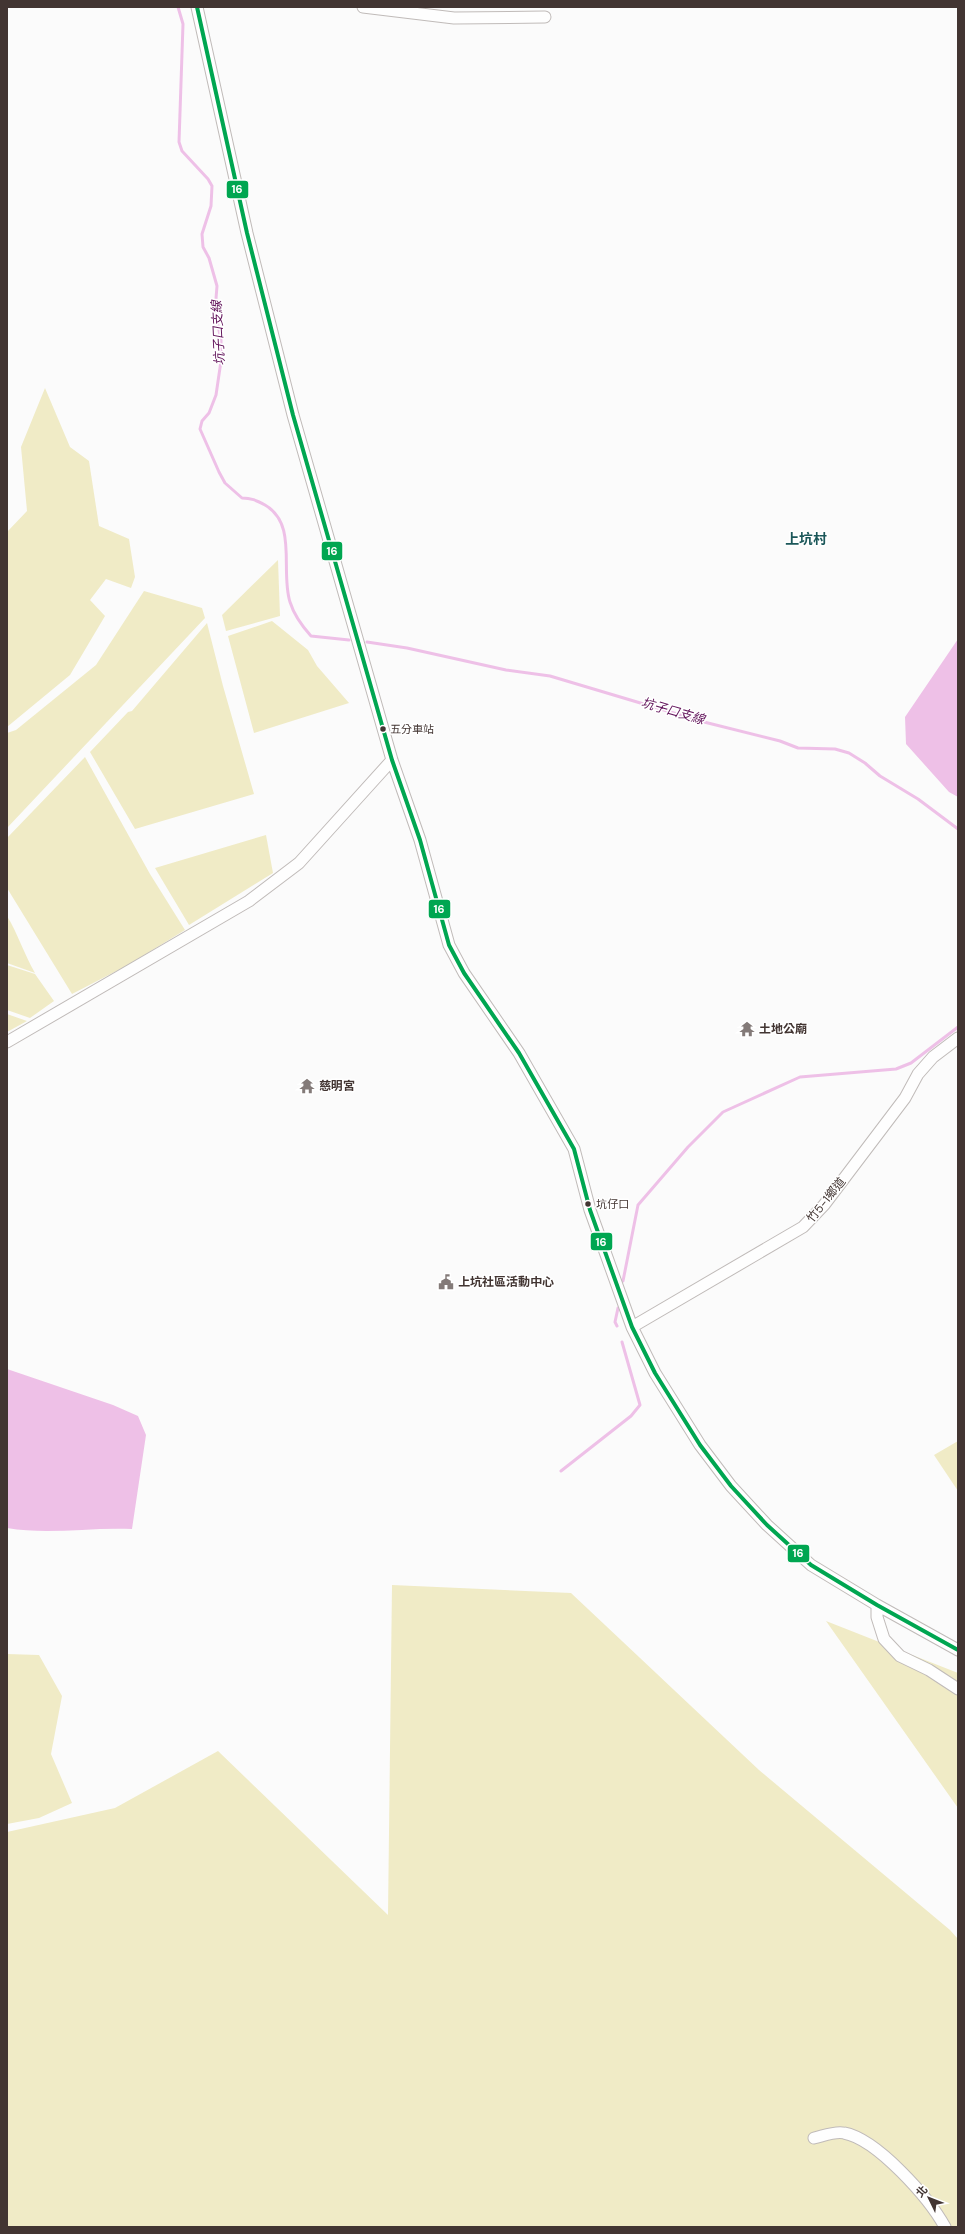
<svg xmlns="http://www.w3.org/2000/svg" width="965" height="2234" viewBox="0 0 965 2234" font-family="'DM Sans','Noto Sans TC',sans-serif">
<rect width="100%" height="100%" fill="#fbfbfb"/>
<path fill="#f0ebc6" d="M45,388l25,59 19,14 10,65 30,13 6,38 -4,11 -25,-9 -16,21 15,16 -35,59 -63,52v-195l20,-21 -6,-64z
M278,560l2,56 -54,15 -4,-16z
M144,591l58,17 3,10 -198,210v-95l9,-3 80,-65z
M272,621l36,29 9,16 32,37 -95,30 -26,-97z
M207,623l16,63 31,108 -119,35 -45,-77 38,-40 4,-1z
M85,757l65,117 35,56 -57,35 -56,29 -65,-106v-50z
M266,835l7,38 -84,52 -34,-57z
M7,916c11,18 17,38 28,57l-28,-10z
M7,965l28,9 19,27 -24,17 -23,-8z
M7,1014l20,7 -20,11z
M958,1441v50l-24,-36z
M392,1585l179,8 188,177 191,160 8,9v288h-951v-395l108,-24 103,-57 170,164z
M826,1621l132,52v135z
M7,1654l32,1 23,41 -11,58 21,49 -33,15 -32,6z"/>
<path fill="#eec0e7" d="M958,639v158l-9,-5 -43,-48 -1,-27z
M7,1369l106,36 25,11 8,19 -14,94c-41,-2 -84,6 -125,-1z"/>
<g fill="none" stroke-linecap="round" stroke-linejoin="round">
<path stroke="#eec0e7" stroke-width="3" d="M178,7l5,17 -4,118 3,9 26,28 4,7 -1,20 -9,28 1,13 6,11 8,28 -2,25 6,29v21l-5,34 -7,18 -7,8 -2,8 19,43 6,11 17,15c9,0 14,2 23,7 33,19 15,66 25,97 4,13 12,24 21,34l38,4
M367,642l40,6 99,22 44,6 154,46 76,19 18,7 37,1 14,4 16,10 15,13 38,23 40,30
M623,1281l15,-76 50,-58 35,-35 77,-35 96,-8 15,-6 47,-36
M617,1326l-2,-4 3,-14
M561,1471l70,-55 9,-11 -18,-63"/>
<g stroke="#c0bbb9" stroke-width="13">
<path id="minor" d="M197,7l50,226 46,182 99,345 28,80 29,105 15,28 55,80 55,96 16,61 42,117 23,46 45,72 31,41 36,39 44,40 66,40 81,45
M363,7l91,11 91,-1
M7,1042l242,-141 50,-38 93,-103
M632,1327l171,-100 21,-22 81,-107 13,-24 15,-17 25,-19
M877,1605v12l7,22 16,17 29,14 29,19
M814,2138c9,-2 21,-7 30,-5 33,6 85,65 101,94"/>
</g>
<use href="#minor" stroke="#fefefe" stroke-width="11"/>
<g stroke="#fff" stroke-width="7">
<path id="bus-1" d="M197,7l50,226 46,182 99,345 28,80 29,105 15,28 55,80 55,96 16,61 42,117 23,46 45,72 31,41 36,39 44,40 66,40 81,45"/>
</g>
<use href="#bus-1" stroke="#00a651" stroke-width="4"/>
</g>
<defs>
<g id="temple-bare" transform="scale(1.2)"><path d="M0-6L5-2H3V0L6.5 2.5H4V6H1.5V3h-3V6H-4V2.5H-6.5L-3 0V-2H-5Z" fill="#837a78" stroke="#fff" stroke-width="2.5" paint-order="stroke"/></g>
<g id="civic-bare" transform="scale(1.2)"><path d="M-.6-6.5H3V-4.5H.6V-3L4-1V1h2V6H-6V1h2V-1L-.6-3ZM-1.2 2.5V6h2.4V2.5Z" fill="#837a78" stroke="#fff" stroke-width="2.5" paint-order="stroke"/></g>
</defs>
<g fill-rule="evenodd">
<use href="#temple-bare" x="747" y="1029"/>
<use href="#temple-bare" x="307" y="1086"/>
<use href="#civic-bare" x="446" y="1282"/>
</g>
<g fill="#423532" stroke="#fff" stroke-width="1.5">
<circle cx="383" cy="729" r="3.5"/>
<circle cx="588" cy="1204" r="3.5"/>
</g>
<g text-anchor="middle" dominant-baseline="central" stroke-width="3" stroke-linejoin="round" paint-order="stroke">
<g font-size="11" fill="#423532" stroke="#fff" text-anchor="start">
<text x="390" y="729">五分車站</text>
<text x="596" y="1204">坑仔口</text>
</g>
<g font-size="12" font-weight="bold" fill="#423532" stroke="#fff" text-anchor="start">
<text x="759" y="1029">土地公廟</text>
<text x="319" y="1086">慈明宮</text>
<text x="458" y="1282">上坑社區活動中心</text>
</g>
<g font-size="12" fill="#423532" stroke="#fff">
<text transform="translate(826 1200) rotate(-51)">竹5-1鄉道</text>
</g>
<g font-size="13" font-style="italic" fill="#62145b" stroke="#fff">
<text transform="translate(218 333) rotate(-93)">坑子口支線</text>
<text transform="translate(673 711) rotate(16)">坑子口支線</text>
</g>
<g font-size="14" font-weight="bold" fill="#1b5759" stroke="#fff">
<text x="806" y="539">上坑村</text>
</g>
</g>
<g stroke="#fff" stroke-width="1.5">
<rect x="226" y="180" width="23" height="19" rx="4" fill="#00a651"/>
<rect x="321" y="541" width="22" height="20" rx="4" fill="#00a651"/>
<rect x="428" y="899" width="23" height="20" rx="4" fill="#00a651"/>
<rect x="590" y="1232" width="23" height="19" rx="4" fill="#00a651"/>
<rect x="787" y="1544" width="23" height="19" rx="4" fill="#00a651"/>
</g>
<g font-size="11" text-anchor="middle" font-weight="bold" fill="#fff">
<text x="237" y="193">16</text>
<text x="332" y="555">16</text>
<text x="439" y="913">16</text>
<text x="601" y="1246">16</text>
<text x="798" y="1557">16</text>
</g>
<rect width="965" height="2234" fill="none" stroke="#423532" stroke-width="16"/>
<g transform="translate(929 2198) rotate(313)" stroke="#ffffff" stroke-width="3" paint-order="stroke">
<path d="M0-3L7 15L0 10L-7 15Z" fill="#423532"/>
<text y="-6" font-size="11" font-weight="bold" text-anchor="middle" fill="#423532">北</text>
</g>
</svg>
